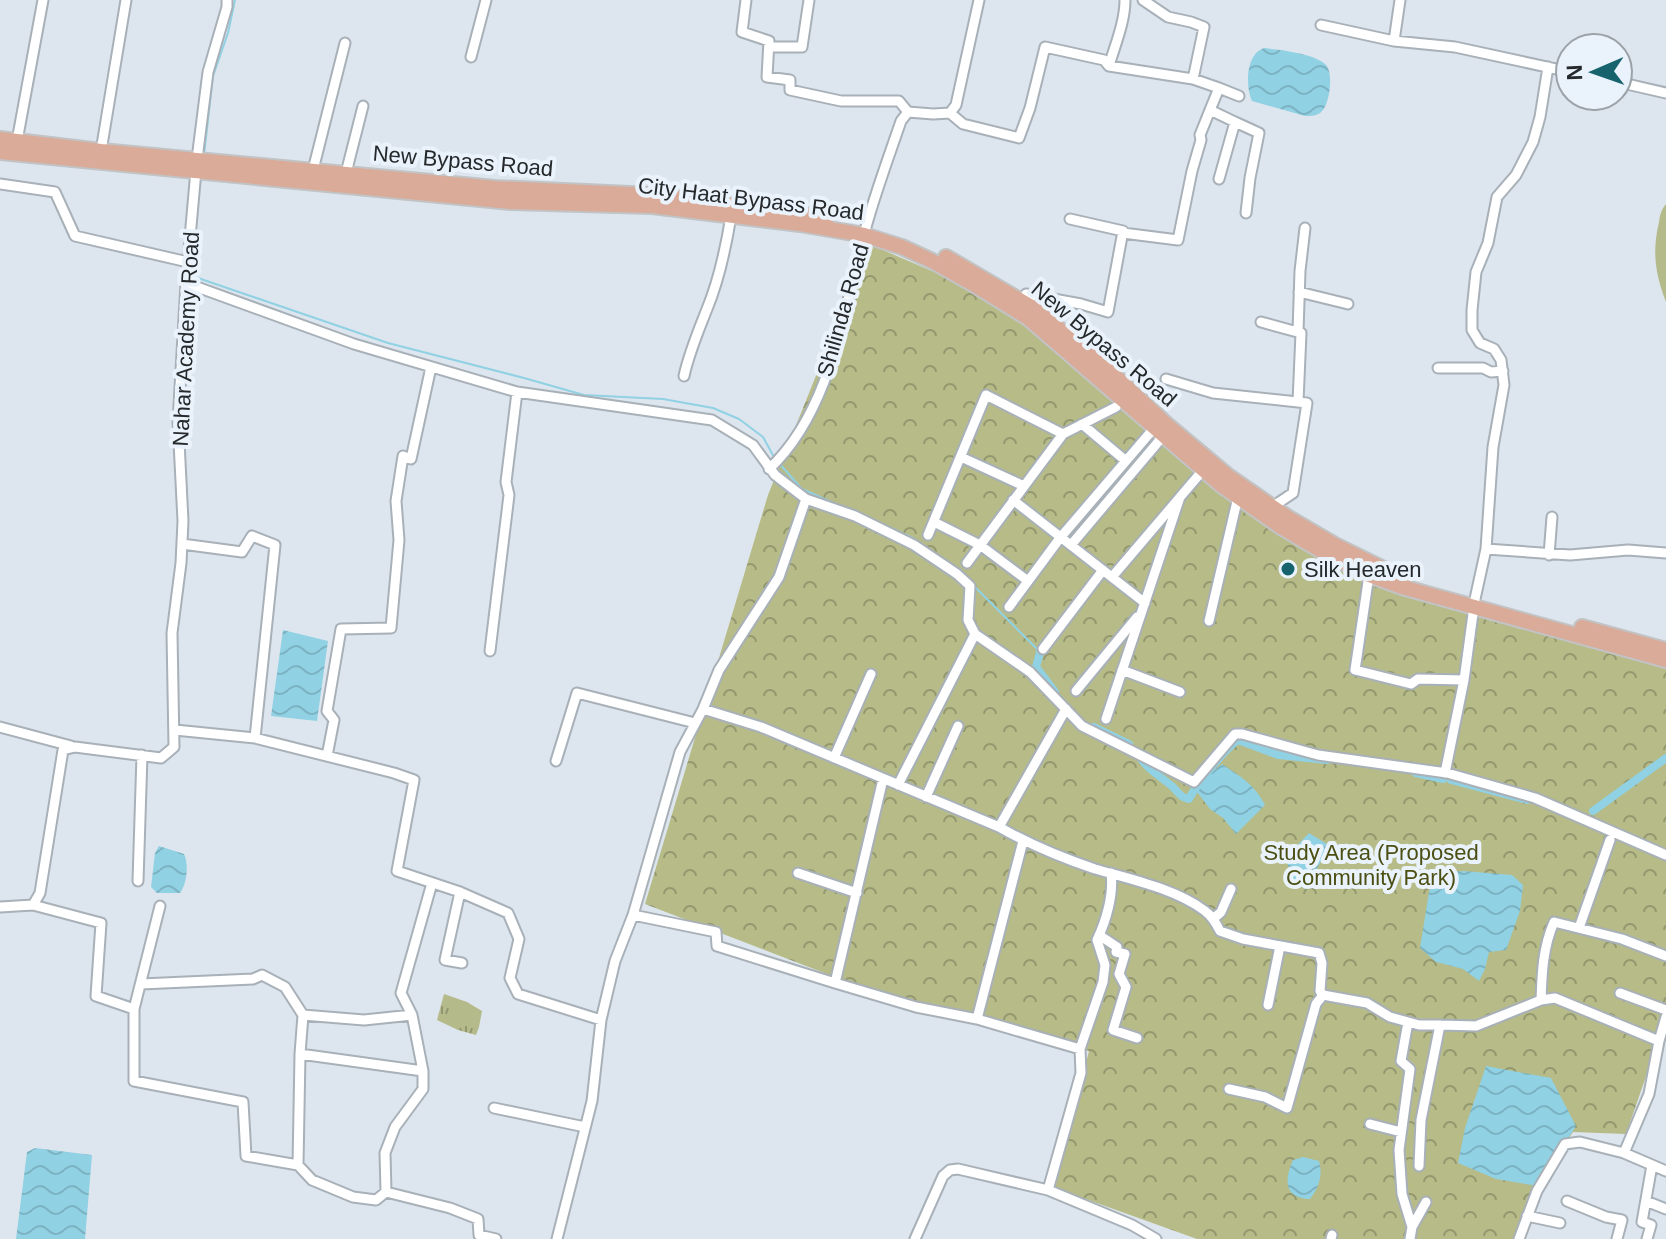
<svg xmlns="http://www.w3.org/2000/svg" width="1666" height="1239" viewBox="0 0 1666 1239" font-family="Arial,sans-serif">
<defs>
<pattern id="grass-tufts" width="24" height="20" patternUnits="userSpaceOnUse" patternTransform="scale(2)"><rect width="24" height="20" fill="#b5ba8a"/><path d="M3 7l-1-3M5 7V3M7 7l1-3M15 17l-1-3M17 17v-4M19 17l1-3" fill="none" stroke="#939771"/></pattern>
<pattern id="forest-crowns" width="20" height="18" patternUnits="userSpaceOnUse" patternTransform="scale(2)"><rect width="20" height="18" fill="#b6bb87"/><path d="M2 6a3 3 0 1 1 6 0M12 15a3 3 0 1 1 6 0" fill="none" stroke="#94986f"/></pattern>
<pattern id="water-waves" width="16" height="10" patternUnits="userSpaceOnUse" patternTransform="scale(2)"><rect width="16" height="10" fill="#90d1e3"/><path d="M0 5q4-4 8 0t8 0" fill="none" stroke="#7cb3c3"/></pattern>
</defs>
<rect width="100%" height="100%" fill="#dde6ee"/>
<path fill="url(#grass-tufts)" d="M444,994l23,8 15,9 -3,16 -3,8 -18,-5 -21,-10z"/>
<path fill="url(#forest-crowns)" d="M869,244l128,55 362,275 307,92v353l-40,115 -53,-2 -47,72 -10,35h-319l-142,-51 34,-137 -249,-72 -195,-75 123,-409z"/>
<path fill="#b5ba8a" d="M1666,204v98c-11,-29 -14,-50 -7,-80 1,-7 2,-12 7,-18z"/>
<path fill="url(#water-waves)" d="M1265,48c15,2 48,5 60,16 9,7 5,39 -3,47 -4,5 -11,5 -17,5l-53,-15c-7,-15 -6,-49 13,-53z
M283,630l45,11 -11,80 -46,-5z
M1222,764c17,11 34,22 43,41l-29,29 -13,-16 -13,-9 -13,-17 7,-13z
M1309,833l21,13 -25,43 -10,-6 -10,-25z
M159,846l25,8c5,10 3,30 -4,39h-23l-6,-6 4,-34z
M1464,871l48,4 11,10 -3,26 -14,39 -17,2 -4,17 -6,12 -16,-12 -27,-7 -16,-14 9,-56 7,-19z
M1486,1066l65,12 25,48 -38,60 -42,-7 -38,-16 7,-35z
M35,1148l57,7 -7,84h-69l11,-87z
M1303,1157l16,4c4,14 0,27 -9,38 -26,-1 -26,-19 -17,-39z"/>
<g fill="none" stroke-linecap="round" stroke-linejoin="round">
<path stroke="#90d1e3" stroke-width="2" d="M204,155l9,-79 15,-43 7,-33
M198,195l3,-18
M193,249l2,25 3,4 190,65 136,35 60,17 79,4 50,9 26,11 24,18 11,20
M778,462l24,27 45,20
M882,524l31,14 13,10
M951,565l10,5 4,5
M974,586l66,66"/>
<path stroke="#90d1e3" stroke-width="8" d="M1040,652l-4,15 19,25
M1094,727l35,17
M1138,755c11,16 21,20 35,32 6,6 7,10 16,12 7,-14 36,-50 49,-59l40,15 49,5
M1416,773l27,6
M1451,780l76,20
M1593,811l73,-53"/>
<g stroke="#a8b0b8" stroke-width="13">
<path id="street" d="M746,0l-4,32 27,9 -2,36 23,3v10l51,11h58l9,11
M1143,0l25,17 23,5 13,5 -11,52
M1321,25l73,16 61,6 115,25
M1394,41l6,-41
M770,47h32l7,-47
M471,57l15,-57
M1109,66c6,-21 16,-44 16,-66
M1618,82l48,11
M1219,88l20,8
M950,113l13,11 56,14 11,-30 15,-61 59,13 5,6 84,13 26,9 -9,22
M17,141l26,-141
M101,151l25,-151
M313,170l32,-127
M346,173l17,-67
M1219,179l16,-57 24,11 -9,45 -4,35
M0,184l55,8 20,44 113,26
M1123,233l55,7 14,-69 9,-31 -1,-5 10,-25 25,12
M186,283l168,61 163,48 195,28 41,25 22,30 31,24 49,17 59,29 43,29 13,12 -2,34 7,14 55,38 52,54 112,56 41,-48h7l76,21 129,18 88,25 131,57
M1299,292l49,12
M1026,294l55,10 27,8 15,-81 -53,-12
M1261,322l40,11 -3,69
M1298,332l2,-61 5,-43
M1438,368h45l8,4 12,-1
M684,376c5,-23 14,-44 23,-67 12,-29 19,-62 24,-93
M1166,379l47,14 94,10 -14,90 -21,14
M1082,424l44,37
M961,457l63,29
M769,469c61,-57 74,-154 94,-231 10,-39 25,-79 38,-117l7,-9 25,2 17,-1 6,-8 23,-105
M1013,500l132,103
M934,522l46,23 48,36
M928,535l58,-140 77,39
M182,544l60,8 10,-16 23,9 -20,193
M1071,545l93,-110
M1486,549l84,6 58,-5 38,3
M1549,555l3,-38
M967,563l96,-129 53,-27
M1369,575l-14,95 56,14 7,-5 46,1
M1112,577l86,-101
M1009,607l51,-69 95,-111
M1209,621l29,-124
M1043,649l60,-79
M490,651l19,-156 -3,-13 11,-90
M1122,670l58,22
M1076,691l61,-74
M703,709l58,18 238,100c30,17 63,31 96,42 35,10 81,20 110,42 7,5 11,12 15,20l23,8 76,14 3,10 -2,28 3,4 44,8 23,14 29,8h21l36,1 65,-26 14,-2 104,43
M1106,719l74,-222
M0,727l71,19
M175,730l80,8 139,35 20,7 -17,91 63,21 48,21 11,26 -9,39 8,16 83,26
M327,756l7,-36 -7,-9 14,-82 50,-1 8,-88 -3,-39 7,-45 8,3 20,-92
M834,758l37,-84
M556,761l21,-68 118,30
M1445,773l19,-93 11,-81 11,-50 7,-102 11,-62 -3,-25 -7,-11 -14,-6 -8,-13v-20l4,-38 12,-29 9,-46 19,-22 17,-33 7,-25 8,-50
M883,779l-48,204 81,24 61,12 46,-178
M898,785l77,-151
M926,797l32,-71
M999,827l67,-118
M798,873l59,20
M138,881l4,-126
M460,892l-15,68 17,3
M33,905l68,18 -5,73 38,13v72l109,21 3,54 52,9 14,15 41,17 23,3 10,-8 64,16 28,11 1,16 17,4
M0,907l33,-2 7,-12 23,-143 12,-3 86,11 13,-11 -2,-114 9,-70 2,-42 -5,-99 8,-139 11,-124 11,-87 19,-65v-7
M633,915l83,17 1,14 118,37
M1213,919l8,-7 10,-23
M1579,928l31,-88
M1099,935l18,12 -1,5 9,2 -6,20 7,13 -13,43 24,8
M141,984l112,-5 9,-4 23,12 18,28
M1620,993l46,17
M1541,1000c1,-28 2,-53 13,-78l68,17 44,17
M1268,1005l12,-59
M134,1009l26,-103
M977,1019l103,30
M1408,1022l-7,39 9,8 -11,81 3,44 10,33
M300,1054l123,17
M1229,1089l36,8 22,11 29,-104 7,-9
M494,1108l91,19
M1370,1124l31,8
M1624,1153l42,18
M298,1165l2,-111 3,-39 61,5 48,-5
M1419,1166l2,-46 19,-95
M1048,1190l33,-117 -1,-24 23,-67 2,-17 -8,-25c9,-19 17,-46 14,-67
M386,1192l-1,-39 10,-26 28,-38v-18l-11,-56 -11,-22 31,-110
M1567,1201l39,16 16,3 -5,19
M1646,1201l20,8
M1527,1216l33,7
M557,1239l35,-138 9,-81 14,-59 18,-46 47,-163 23,-43 16,-39 60,-93 27,-78
M915,1239l28,-63 7,-6 8,-1 90,21 84,35 24,14
M1331,1239l1,-4
M1410,1239l2,-12 14,-25
M1519,1239l18,-48 28,-47 15,-2 44,11 25,-59 10,-53 7,-24
M1647,1239l4,-14 -9,-3 10,-57"/>
</g>
<g stroke="#c2c3c4" stroke-width="18">
<path id="primary" d="M0,139l101,12 394,37 158,7 174,23
M0,152l511,50 141,4 148,18 64,11 38,12 30,14 46,26 50,31 193,167 60,42 49,29 39,19 33,12 264,73
M946,257l89,52 77,64 54,51 62,52 59,41 48,28 69,34
M1582,627l84,23"/>
</g>
<use href="#street" stroke="#fff" stroke-width="9"/>
<use href="#primary" stroke="#d9ab98" stroke-width="14"/>
</g>
<circle fill="#16636d" stroke="#eaf3fb" stroke-width="3" cx="1288" cy="569" r="8"/>
<g text-anchor="middle" dominant-baseline="central" stroke-width="8" stroke-linejoin="round" paint-order="stroke">
<g font-size="22" fill="#25292c" stroke="#eaf3fb">
<text transform="translate(463 161) rotate(5)">New Bypass Road</text>
<text transform="translate(751 199) rotate(7)">City Haat Bypass Road</text>
<text transform="translate(843 310) rotate(-74)">Shilinda Road</text>
<text transform="translate(186 339) rotate(-87)">Nahar Academy Road</text>
<text transform="translate(1104 344) rotate(40)">New Bypass Road</text>
</g>
<g font-size="22" fill="#25292c" stroke="#eaf3fb" text-anchor="start">
<text x="1304" y="569">Silk Heaven</text>
</g>
<g font-size="22" fill="#4c4f13" stroke="#eaf3fb">
<text x="1371" y="852">Study Area (Proposed<tspan x="1371" dy="25">Community Park)</tspan></text>
</g>
</g>
<g transform="translate(1594 72) rotate(268)"><circle r="38" fill="#eaf3fb" stroke="#9ba2a8" stroke-width="2"/>
<path d="M0-6L14 30L0 20L-14 30Z" fill="#16636d"/>
<text y="-12" font-size="22" font-weight="bold" text-anchor="middle" fill="#25292c">N</text>
</g>
</svg>
